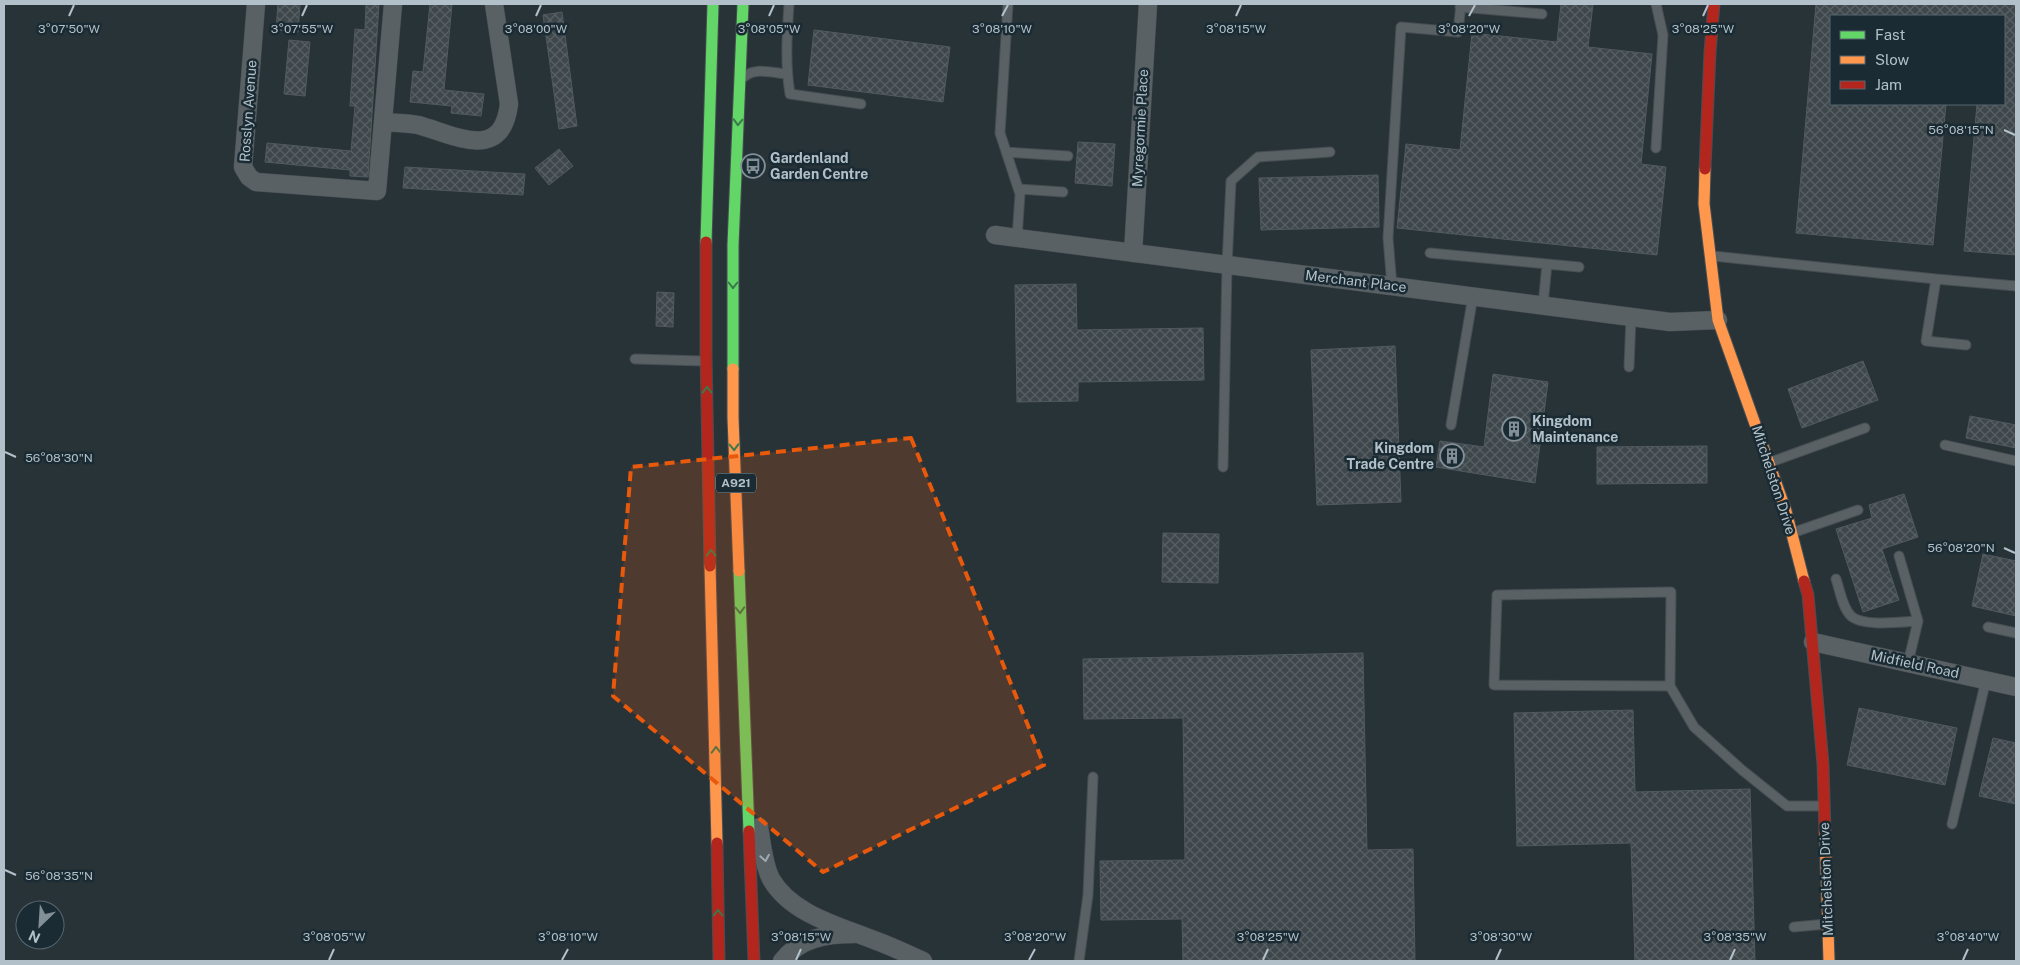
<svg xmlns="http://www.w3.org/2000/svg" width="2020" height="965" viewBox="0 0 2020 965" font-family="'Public Sans',sans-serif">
<defs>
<pattern id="building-cross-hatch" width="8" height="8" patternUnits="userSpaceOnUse" patternTransform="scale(1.25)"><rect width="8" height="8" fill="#3e474b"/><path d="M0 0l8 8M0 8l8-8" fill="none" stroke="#586064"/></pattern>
</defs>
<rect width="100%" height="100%" fill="#283338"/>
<path fill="url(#building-cross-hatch)" stroke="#505a5f" d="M278,4h22l-2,28 -22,-2z
M366,4h13l-11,173 -18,-1v-6l-85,-8 2,-19 84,8 4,-45h-5l5,-77 10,1z
M430,4h22l-8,86 40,4 -3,22 -30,-3 1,-7 -42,-4 3,-31 10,1z
M1561,4h32l-5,43 64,7 -11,110 25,3 -9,88 -260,-27 9,-84 54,6 12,-117 85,9z
M1816,4h200v251l-52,-4 13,-147h27v-88h-173v88h115l-13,141 -137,-12z
M562,12l15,114 -18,3 -16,-114z
M814,30l136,17 -7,55 -135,-17z
M289,40l21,2 -5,54 -21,-2z
M1078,142l37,2 -3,42 -37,-3z
M559,149l14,17 -24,19 -14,-17z
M405,167l120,7 -2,21 -120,-7z
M1378,175l1,52 -118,3 -2,-52z
M1076,284l1,46 126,-2 1,52 -126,2v19l-61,1 -2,-117z
M657,292l17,1 -1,34 -17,-1z
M1395,346l6,156 -84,3 -6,-155z
M1863,361l15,39 -76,28 -14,-39z
M1493,374l55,8 -13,101 -99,-16 4,-26 44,6z
M1970,416l46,9v23l-50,-10z
M1707,446v37l-110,1v-37z
M1904,494l14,43 -36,12 17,51 -36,12 -27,-83 36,-11 -3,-13z
M1163,533l56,1 -1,49 -56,-1z
M1983,554l33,7v55l-44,-10z
M1363,653l4,197 46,-1 2,112h-232l-1,-42 -81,1 -1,-59 85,-1 -2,-142 -99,1 -1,-60z
M1859,708l98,20 -12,57 -98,-20z
M1633,710l2,82 115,-3 5,172h-120l-4,-118 -114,3 -3,-133z
M1993,738l23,5v61l-37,-8z"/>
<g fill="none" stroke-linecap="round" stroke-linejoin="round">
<g stroke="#474e52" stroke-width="11">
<path id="lane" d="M789,4c-2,30 -4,59 1,90l71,10
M1008,4l-8,129 20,61 -3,44
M1460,7l82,7
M744,77c11,-10 29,-4 43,-3
M1656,148l7,-113 -7,-31
M1006,152l62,4
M1019,189l44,3
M1430,253l117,11
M1713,256l223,23 -10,62 40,4
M1936,279l80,7
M1392,286l-4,-48 13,-211 57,5 3,-28
M1543,305l4,-41 32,3
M635,359l68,2
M1629,367l2,-50
M1451,425l22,-129
M1945,445l71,16
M1771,462l94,-34
M1223,467l4,-202 4,-84 27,-24 72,-5
M1792,533l66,-23
M1899,556l19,65 -10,42
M1836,579c4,11 6,28 15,37 12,11 51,6 67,5
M1988,627l28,6
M1670,686l1,-94 -174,3 -3,90 176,1 24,41 48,43 45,36h35
M1952,824l34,-144
M1794,927l33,-3
M1079,961l9,-66 5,-118"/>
</g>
<g stroke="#474e52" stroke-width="19">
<path id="street" d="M256,4l-13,163 6,10 7,5 121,9 16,-187
M383,122c11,1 24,1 35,3 37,10 84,38 91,-21l-15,-100
M995,235l675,87 48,-2
M1133,253l15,-249
M1813,642l203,45
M759,827c3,16 4,36 12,52 20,35 68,47 103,61 17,6 33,14 49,21
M782,961c18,-23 44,-27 72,-27"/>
</g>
<g stroke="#474e52" stroke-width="13">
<path id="fast" d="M706,242l7,-238
M733,369v-124l10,-241
M739,571l10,260"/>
</g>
<g stroke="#474e52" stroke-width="13">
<path id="slow" d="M1705,169l-1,35 14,116 68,191 18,70
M733,369v49l6,153
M710,566l7,277
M1825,832l4,129"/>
</g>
<g stroke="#474e52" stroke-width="13">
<path id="jam" d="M1705,169l5,-117 4,-48
M706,242v113l4,211
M1804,581l4,14 15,169 2,68
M749,831l5,130
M717,843l2,118"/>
</g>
<use href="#lane" stroke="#596165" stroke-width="9"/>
<use href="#street" stroke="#596165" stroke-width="18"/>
<use href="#fast" stroke="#63d668" stroke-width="11"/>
<use href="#slow" stroke="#ff974d" stroke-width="11"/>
<use href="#jam" stroke="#b3261e" stroke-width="11"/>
</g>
<defs><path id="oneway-chevron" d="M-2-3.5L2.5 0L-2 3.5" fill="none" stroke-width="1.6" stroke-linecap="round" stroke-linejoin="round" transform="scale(1.25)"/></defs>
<g stroke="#3b784b">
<use href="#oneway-chevron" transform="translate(738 122) rotate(92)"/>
<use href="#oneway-chevron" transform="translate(733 285) rotate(90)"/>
<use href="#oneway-chevron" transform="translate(707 390) rotate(-91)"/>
<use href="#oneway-chevron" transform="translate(734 447) rotate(88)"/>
<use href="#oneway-chevron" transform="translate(711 553) rotate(-91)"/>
<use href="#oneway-chevron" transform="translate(740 610) rotate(88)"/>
<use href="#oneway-chevron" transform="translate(716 750) rotate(-91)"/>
<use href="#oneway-chevron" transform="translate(718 913) rotate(-90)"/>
</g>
<use stroke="#9ca9b0" href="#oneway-chevron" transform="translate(765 858) rotate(80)"/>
<path fill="#e8590c" fill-opacity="0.2" stroke="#e8590c" stroke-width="4" stroke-dasharray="10 6" stroke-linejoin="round" d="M911,438l133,327 -221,107 -210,-176 18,-229z"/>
<path fill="none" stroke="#b2c1c9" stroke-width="2" d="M69,16l5,-11M302,16l5,-11M536,16l5,-11M769,16l5,-11M1002,16l6,-11M1236,16l5,-11M1469,16l6,-11M1703,16l5,-11M2004,130l11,5M5,452l11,5M2004,548l11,5M5,870l11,5M329,960l5,-11M562,960l6,-11M796,960l5,-11M1029,960l6,-11M1263,960l5,-11M1496,960l5,-11M1730,960l5,-11M1963,960l5,-11"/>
<defs>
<g id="bus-ring" transform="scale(1.25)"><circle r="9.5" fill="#1b2b33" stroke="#828f96" stroke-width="1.5"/><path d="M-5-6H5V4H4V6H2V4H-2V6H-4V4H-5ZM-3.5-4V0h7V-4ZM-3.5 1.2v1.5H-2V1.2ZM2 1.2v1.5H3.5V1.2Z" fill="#828f96"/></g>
<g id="building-ring" transform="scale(1.25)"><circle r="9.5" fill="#1b2b33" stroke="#828f96" stroke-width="1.5"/><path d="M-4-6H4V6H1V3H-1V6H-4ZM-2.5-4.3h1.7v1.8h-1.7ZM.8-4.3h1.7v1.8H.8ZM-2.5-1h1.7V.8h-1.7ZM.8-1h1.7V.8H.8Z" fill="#828f96"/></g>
</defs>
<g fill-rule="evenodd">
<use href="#bus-ring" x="753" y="166"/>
<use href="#building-ring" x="1514" y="429"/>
<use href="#building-ring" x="1452" y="456"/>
</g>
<g text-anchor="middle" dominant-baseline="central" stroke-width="5" stroke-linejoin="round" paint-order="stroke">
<rect fill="#1b2b33" stroke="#85949c" stroke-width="1" x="716" y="473.5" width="40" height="19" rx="4"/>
<g font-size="12" font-weight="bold" fill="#b2c1c9">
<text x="736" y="483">A921</text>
</g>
<g font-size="14" fill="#b2c1c9" stroke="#1b2b33">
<text transform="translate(248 111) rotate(-86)">Rosslyn Avenue</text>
<text transform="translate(1140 128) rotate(-87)">Myregormie Place</text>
<text transform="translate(1356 281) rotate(7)">Merchant Place</text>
<text transform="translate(1774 480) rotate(72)">Mitchelston Drive</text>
<text transform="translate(1915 664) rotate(12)">Midfield Road</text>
<text transform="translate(1826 879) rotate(-92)">Mitchelston Drive</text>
</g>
<g font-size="14" font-weight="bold" fill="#b2c1c9" stroke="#1b2b33" text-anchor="start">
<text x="770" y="158">Gardenland<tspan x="770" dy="16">Garden Centre</tspan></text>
<text x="1532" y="421">Kingdom<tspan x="1532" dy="16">Maintenance</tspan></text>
<text x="1434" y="448" text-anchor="end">Kingdom<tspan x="1434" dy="16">Trade Centre</tspan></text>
</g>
</g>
<g font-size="12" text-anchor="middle" fill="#b2c1c9" stroke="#1b2b33" stroke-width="5" stroke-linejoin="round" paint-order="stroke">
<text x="302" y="33">3°07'55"W</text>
<text x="536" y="33">3°08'00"W</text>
<text x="769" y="33">3°08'05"W</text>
<text x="1002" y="33">3°08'10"W</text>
<text x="1703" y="33">3°08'25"W</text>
<text x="69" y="33">3°07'50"W</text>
<text x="1236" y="33">3°08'15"W</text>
<text x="1469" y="33">3°08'20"W</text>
<text x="1961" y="134">56°08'15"N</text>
<text x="59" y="462">56°08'30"N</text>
<text x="1961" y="552">56°08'20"N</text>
<text x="59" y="880">56°08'35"N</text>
<text x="334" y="941">3°08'05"W</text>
<text x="568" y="941">3°08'10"W</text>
<text x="801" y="941">3°08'15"W</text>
<text x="1035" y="941">3°08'20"W</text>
<text x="1268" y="941">3°08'25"W</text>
<text x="1501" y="941">3°08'30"W</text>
<text x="1735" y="941">3°08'35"W</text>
<text x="1968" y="941">3°08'40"W</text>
</g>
<rect width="2020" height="965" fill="none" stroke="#b2c1c9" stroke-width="10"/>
<rect x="1830" y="15" width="175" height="90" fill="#1b2b33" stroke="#57676f"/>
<rect x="1840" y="31" width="25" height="8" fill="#63d668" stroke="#57676f"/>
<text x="1875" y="40" font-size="15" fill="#b2c1c9">Fast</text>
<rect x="1840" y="56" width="25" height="8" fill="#ff974d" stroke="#57676f"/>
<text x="1875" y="65" font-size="15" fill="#b2c1c9">Slow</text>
<rect x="1840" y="81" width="25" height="8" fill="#b3261e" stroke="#57676f"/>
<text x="1875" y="90" font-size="15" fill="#b2c1c9">Jam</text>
<g transform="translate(40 925) rotate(205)"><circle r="24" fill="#1b2b33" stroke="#57676f"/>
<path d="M0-4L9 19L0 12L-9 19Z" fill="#828f96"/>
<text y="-8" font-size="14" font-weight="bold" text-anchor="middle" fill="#b2c1c9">N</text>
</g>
</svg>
